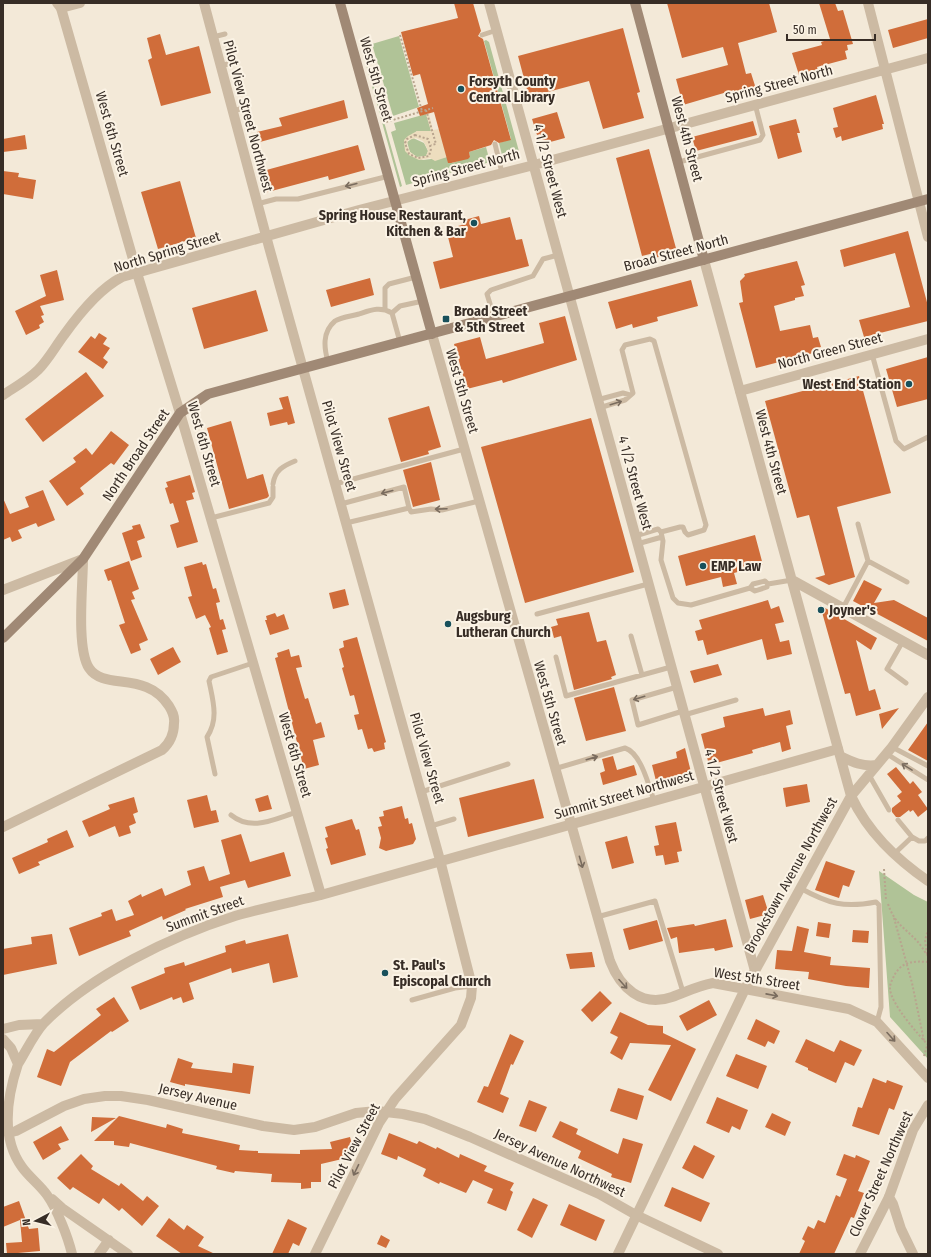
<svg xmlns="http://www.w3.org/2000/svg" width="931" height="1257" viewBox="0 0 931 1257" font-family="'Fira Sans Condensed',sans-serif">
<rect width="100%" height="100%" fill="#f3e9d8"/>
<path fill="#b0c397" d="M399,36l20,71 -26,9 -21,-72z
M486,40l3,2 31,113 -17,4 -4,-16 12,-4 -27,-98z
M363,54h2l37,132 -2,1z
M426,114l5,17h-14l-13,12 5,12 14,5 24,-3 5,6 18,-6 -1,-5 17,-5 4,15 -84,23 -15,-53 5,-2 -2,-7z
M413,138l11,5 4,8 -2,5 -9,1 -7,-5 -3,-10z
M879,871l35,24 14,7v157l-38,-42z"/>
<path fill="#edddbe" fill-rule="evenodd" d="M426,114h3l4,16 6,-1 8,28 -12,4 -5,-3 -11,2 -10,-5 -4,-4 -1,-11 4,-4 9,-5h14zM416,138l7,3 3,5 2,5 -2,5 -9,1 -7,-5 -3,-7 1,-5z"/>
<path fill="#d06d3a" d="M454,3h19l8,28 -3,5 5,3 28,101 -12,3 -5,-3 -3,5 -22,7 1,5 -2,2 -17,4h-3l-14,-51 -14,4 -3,-8 11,-4 -8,-30 -7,2 -12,-44 57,-14z
M667,3h102l8,29 -39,11 8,31 5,-1 6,19 -21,6 -2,-8 -51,15 -7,-26 52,-14 -5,-18 -41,11z
M819,3h16l3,8 5,-1 10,34 -6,1 1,5 -3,1 2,8 -30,8 1,3 -19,5 -7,-22 30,-8 -1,-3 9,-3z
M928,19v19l-35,10 -5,-18z
M623,28l17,64 -3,1 7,25 -41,11 -14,-48 -60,16 -11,-41z
M160,34l6,21 33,-9 12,47 -50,13 -13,-46 4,-2 -5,-20z
M876,95l8,29h-2l1,5 -41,12 -1,-5 -5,2 -3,-10 5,-1 -5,-19z
M344,100l4,18 -88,24 -3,-10 25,-6 -3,-8z
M557,112l8,26 -22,6 -3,-10 -3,1 -5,-16z
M796,119l4,14h-3l5,19 -24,7 -9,-33z
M753,121l4,14 -61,16 -4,-14z
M25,135l2,14 -24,3v-13z
M358,145l7,25 -36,10 -1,-4 -64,17 -5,-21z
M649,149l28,103 -22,6 -1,-5 -12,3 -26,-98z
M3,171l16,2 -1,4 18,3 -3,19 -30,-5z
M180,181l16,57 -38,11 -17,-57z
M479,216l2,8 29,-7 6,23 6,-1 7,27 -89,23 -7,-27 20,-5 -7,-28 16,-4 -1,-4z
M908,231l20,75v15l-64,16 -5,-17 51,-13 -15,-54 -51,14 -4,-17z
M797,261l8,24 -4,1 3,10 -9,2v2l-21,6 6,25 30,-6 3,13 5,-1 3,10 -5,1 1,4 -61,16 -17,-65 4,-1 -3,-21 5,-5 -1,-2z
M57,270l7,30 -24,6 4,9 -3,1 3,6 -5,3 1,3 -14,7 -11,-24 31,-15 -6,-21z
M370,278l4,17 -43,12 -5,-17z
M691,280l7,26 -41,11 1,4 -25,7 -1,-4 -16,5 -8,-27z
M256,290l12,41 -64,18 -12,-41z
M565,316l12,44 -74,23 -1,-3 -35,9 -13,-45 26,-7 6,22 58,-16 -5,-20z
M99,333l8,5 -4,6 7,4 -7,10 5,4 -5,7 -25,-17 13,-16 4,3z
M928,357v42l-31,8 -11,-38z
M86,372l18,24 -61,46 -18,-23z
M859,376l32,117 -54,14 18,70 -26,8 -14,-7 10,-3 -16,-60 -12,3 -32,-117z
M288,396l7,27 -7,2 -1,-3 -17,4 -3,-13 16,-4 -4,-11z
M429,406l12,41 -13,4 1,3 -28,8 -13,-44z
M591,418l43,154 -109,31 -44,-156z
M231,421l16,58 16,-5 6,22 -2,2 -38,11 -22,-81z
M111,431l18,14 -15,20 -3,-2 -31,25 4,6 -17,12 -18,-25 27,-19 -3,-4 13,-10 6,7z
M431,462l9,38 -27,7 -10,-37z
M190,475l5,17 -3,1 2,6 -8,2 1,3 11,38 -21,6 -7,-23 9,-3 -6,-19 -3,1 -5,-16 3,-1 -2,-5z
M43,490l12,30 -17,7 -2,-4 -18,7 4,8 -10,4 -2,-5 -7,3v-42l7,16 19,-7 -4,-10z
M140,524l5,14 -8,3 5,16 -11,4 -9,-28 11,-4 -1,-3z
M755,535l8,30 -29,8 3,11 -14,3 -2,-10 -35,9 -8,-30z
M129,561l10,28 -7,3 3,7 -4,1 17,40 -9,4 2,6 -10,4 -12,-29 6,-2 -14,-43 -3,1 -4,-11z
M202,562l1,3 3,-1 7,25 3,-1 4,14 -4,1 4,17 3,-1 3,10 -4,1 6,22 -11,3 -8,-27 2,-1 -6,-12 -9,4 -8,-22 4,-1 -8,-29z
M864,580l18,9 -8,14 20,-3 34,18v23l-75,-40z
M345,589l4,16 -16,4 -4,-16z
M768,600l3,9 8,-3 5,16 -9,2 5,18 9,-2 3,14 -25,6 -5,-21 -55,16 -4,-15 -5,1 -3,-10 7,-2 -3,-9z
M820,605l57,33 -6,12 -15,-10 13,51 6,-2 6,20 -25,7 -6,-23 -5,1z
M589,612l8,30 9,-2 10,35 -5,2 1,2 -38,11 -13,-54 -7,2 -3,-11 7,-2 -2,-6z
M275,613l2,4 7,-3 5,15 -19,6 -5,-15h2l-1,-4z
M357,637l29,105 -2,1 1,6 -11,3 -2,-4 -4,1 -6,-20 -4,1 -4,-15 5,-1 -5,-19 -4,1 -8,-28 2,-1 -5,-18 5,-2 -1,-6z
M173,647l8,15 -23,13 -8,-16z
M289,649l2,8 8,-2 3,12 -6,1 9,31 3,-1 8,26 5,-2 4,15 -12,3 6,25 -15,4 -29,-111 3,-1 -1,-4z
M718,664l4,11 -28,8 -4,-12z
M614,687l12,44 -40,10 -12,-43z
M763,708l2,8 25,-6 3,14 -7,2 5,23 -9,3 -2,-10 -28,8 1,3 -44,12 -8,-31 24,-7 -2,-10z
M899,708l-17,21 -3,-15z
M928,722v39l-20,-11z
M685,748l7,28 -35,9 -5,-20 25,-7 -1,-6z
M613,756l4,14 17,-5 3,10 -34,10 -3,-12 5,-2 -3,-12z
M896,767l14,17 3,-3 9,11 -4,3 10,14 -10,8 -5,-7 -3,2 -1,-2 -9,7h-4l-4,-5v-4l9,-7 -4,-5 5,-4 -15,-18z
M534,779l10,39 -76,19 -9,-39z
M807,784l3,18 -24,5 -3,-19z
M207,795l4,16 5,-1 3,12 -25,6 -7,-28z
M268,795l4,14 -13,3 -4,-13z
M134,797l4,15 -5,2 3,9 -7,3 2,7 -12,4 -4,-11 -26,11 -7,-16 28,-12 -2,-4z
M402,806l3,13 3,-1 1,6 3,-1 4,16 -3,5 -27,7 -7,-3 2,-10 -3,-11 4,-1 -3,-9 5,-1 -1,-5z
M352,819l4,11 3,-1 7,26 -35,10 -5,-16 2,-1 -3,-10 3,-1 -3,-10z
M676,822l6,29 -5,1 2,10 -14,3 -2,-10 -7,1 -2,-10 5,-1 -4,-19z
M67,830l7,17 -36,15 2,3 -21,9 -7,-16 36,-16 -1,-3z
M241,834l9,28 34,-10 7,24 -43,12 -3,-8 -25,7 3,10 -38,12 1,1 -23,10 -1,-4 -33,15 2,5 -52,20 -10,-28 33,-12 -1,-3 11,-4 4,12 18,-6 -6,-14 13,-7 1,3 20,-9 3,8 26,-11 -4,-14 17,-5 5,15 21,-7 -9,-34z
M627,836l7,27 -22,6 -7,-27z
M826,861l29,10 -6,16 -6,-2 -4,13 -24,-8z
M763,895l6,19 -19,5 -5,-19z
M726,919l7,28 -18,4 -1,-3 -35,5 -2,-16 -6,2 -4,-11 27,-4 1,2z
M657,920l6,21 -34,9 -6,-21z
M818,922l13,2 -2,14 -13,-2z
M797,926l12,3 -5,23 27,5 -1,8 40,3 -1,20 -23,-2 -38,-7 1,-7 -34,-3 2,-19 15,1z
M853,930l16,1 -1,12 -16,-1z
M52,934l5,30 -54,11v-26l29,-5 -1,-7z
M288,934l10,43 -25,6 -4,-20 -37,10 -1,-5 -42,15 5,16 -11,4 -2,-6 -8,3 -1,-3 -32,13 -9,-23 34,-14 -1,-5 20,-6 1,4 41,-14 -1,-6 20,-6 1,4z
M592,952l3,15 -25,2 -4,-15z
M600,991l12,12 -20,19 -11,-12z
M114,997l15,24 -17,11 -1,-1 -41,31 -9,24 -24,-9 10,-28 7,3 47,-37 -5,-6z
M709,1000l8,15 -30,16 -8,-15z
M620,1012l28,13 15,1v7l33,16 -25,52 -23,-11 23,-45 -41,-2 -8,17 -12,-7 8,-16 -8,-4z
M756,1019l24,12 -6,13 -6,-3 -3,6 -18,-8z
M510,1034l14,7 -11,24 -2,-1 -11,30 9,4 -6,15 -26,-11 7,-16 4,1z
M806,1039l28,13 6,-12 22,10 -8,16 -9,-4 -9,21 -28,-13v-2l-13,-6z
M736,1054l31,12 -9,23 -32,-13z
M178,1058l15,5 -2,5 41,5 1,-10 21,3 -4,28 -65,-10v2l-15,-4z
M873,1078l13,5 1,-3 16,6 -9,24 -5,-2 -10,27 -27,-9 6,-19 4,1z
M618,1088l26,8 -7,24 -27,-9z
M717,1097l31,13 -8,20 -8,-4 -3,7 -23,-10z
M529,1100l18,7 -11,25 -17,-6z
M772,1113l19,9 -6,14 -20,-9z
M119,1116l47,12 1,-4 16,5 -1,4 58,12 -1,5 19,1v2l42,1v-4l32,-1 -2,-7 20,-5 5,19 -34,8v18h-10v6l-10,1v-6l-30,-1 1,-8 -37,-3 -1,2 -18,-4 1,-3 -87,-23 -1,4 -15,-2v-4h-20z
M92,1117l24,1 -25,14z
M560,1121l18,8 -2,5 42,20 5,-16 20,6 -12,39 -20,-6 1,-3 -34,-16 3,-7 -29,-14z
M61,1126l8,14 -11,4 3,5 -18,11 -10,-18z
M389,1133l28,11 2,-3 17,8 1,-2 22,11 1,-4 27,12 -3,5 30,12 -4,7 3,2 -7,19 -19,-8 6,-14 -20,-9 -7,13 -26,-11 -1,2 -16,-8 3,-7 -28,-13 -1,4 -16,-6z
M694,1145l21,11 -12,23 -21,-11z
M81,1154l12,12 -2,3 28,17 2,-3 22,18 4,-5 12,10 -17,20 -20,-18 -3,3 -16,-13 -4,6 -26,-17 -3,3 -13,-12z
M844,1154l11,4 1,-3 14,6 -12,30 6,2 -10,25 -3,-1 -17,37h-35l6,-13 -3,-2 6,-13 6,3 4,-9 7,3 11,-28 4,2 7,-18 -11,-4z
M672,1187l38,16 -9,19 -37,-16z
M533,1198l15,7 -16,33 -15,-8z
M19,1201l10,28 9,-1 2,23 -33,3 -1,-11 16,-1 -2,-22 -17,7v-20z
M569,1204l36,16 -9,21 -36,-16z
M169,1218l15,12 3,-5 17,12 -6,9 17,8h-33l-26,-18z
M288,1219l19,9 -8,18 -6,-3 -5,11h-16z
M381,1235l9,5 -4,8 -9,-4z"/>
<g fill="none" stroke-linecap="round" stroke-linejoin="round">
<path stroke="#b8a48e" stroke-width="2" stroke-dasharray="2 2" stroke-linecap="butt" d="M400,35l22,76
M426,110l10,34 -5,1
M386,122l47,-14
M415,135l13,4 3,10 -2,7 -11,2 -9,-4 -4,-11 2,-4z
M884,869l2,31
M888,904c7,20 16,23 29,37 4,4 7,10 11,15
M894,918l18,65 12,58
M927,954l-2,-14 3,-10
M928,962c-14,-1 -25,-1 -33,12 -2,4 -5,9 -5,14 0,15 28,46 38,57
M924,1056l4,-13"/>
<path stroke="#ccbaa3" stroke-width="5" d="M482,35l15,-5
M213,37l12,-3
M221,66l13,-4
M233,111l14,-4
M495,144l7,29
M679,162l81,-22 3,-5 -8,-31
M257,204l19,-5h22l91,-23
M385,308v-20l4,-4 27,-7
M392,313l8,-7 23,-5
M494,317l-7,-23 4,-4 42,-14 10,-17 15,-4
M872,354l24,87 8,8 24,-12
M328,362c-4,-14 -6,-30 7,-41 6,-4 17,-5 24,-7 12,-4 21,-8 33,-1l8,29
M597,400l26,-7 7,2
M599,408l26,-8 8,-7 -11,-43 3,-5 25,-6 4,2 52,184 -2,5 -16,5 -3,-3 -2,-5h-3l-19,5
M273,484c2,-14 10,-18 22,-23
M335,484l129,-35
M341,504l63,-17 5,21
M211,518l58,-15 4,-6v-10
M346,523l63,-15 2,4 20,-3 11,1 37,-9
M635,536l23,-7 3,3 2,9 -2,19 12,38 5,5 13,2 59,-17
M637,544l25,-7
M868,561l39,21
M768,584l-3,-3 -12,3 -3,4 5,3 12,-4 1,-3 24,-4
M843,608l25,-47 -10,-37
M537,614l111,-30
M631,636l11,39
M903,641l-16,28 19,14
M556,657l10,39 105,-29
M677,687l-45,13 6,25 45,-14
M684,715l52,-15
M892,747l36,19
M887,754l41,26
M554,769l71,-21c16,5 24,38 29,53
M215,774l-8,-37c12,-18 6,-36 2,-56l2,-4 42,-14
M869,775l20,35
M421,792l87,-28
M231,815c21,17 43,4 66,-3
M898,820l14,17
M431,826l23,-7
M894,854l18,-17 7,4h6l3,-3
M800,888c29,16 44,20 76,14l3,3 2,102 -4,15
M597,917l58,-16 28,91
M412,1000l43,-12 17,-2"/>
<path stroke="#ccbaa3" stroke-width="10" d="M204,3l65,244 171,613 32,126 -1,12 -10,27 -66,74 -16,24 -64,131
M489,3l266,968
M868,3l60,234
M61,8l19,-5
M740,391l188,-52
M3,395c12,-8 25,-15 35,-25 10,-10 17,-23 26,-35 15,-21 35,-46 58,-58l237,-67 175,-45 394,-107
M180,413l141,482
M3,590l80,-31c0,25 -7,89 6,109 15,23 57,2 80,38 3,5 6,10 5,17 0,10 -4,20 -12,27l-159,77
M3,1029l16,-4 24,-1
M3,1039l8,9 7,16c-11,33 -18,73 4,103 7,10 18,18 25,28 10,14 21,42 25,59
M18,1064c8,-13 16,-30 26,-41 47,-48 128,-87 191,-107 28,-8 57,-14 86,-21l517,-146
M8,1133l8,-2 48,-25 20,-7 21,-3h16l27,4 115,26 31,4 21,-3 41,-14 21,-2 26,3 22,5 45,18 129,57 37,21 82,39
M52,1199l10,9 66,46
M99,1254l10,-14
M860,1254l29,-57"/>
<path stroke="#ccbaa3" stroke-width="10" d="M57,3l4,5 76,265 43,140
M704,260l147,536c17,36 44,62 77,85
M432,334l178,627c10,26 31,47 62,36 14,-5 25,-11 41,-14l136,26 28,13 51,56
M792,580l136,75
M840,756c12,6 23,11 37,9
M618,1254l127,-265 106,-193 41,-49 36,-50
M913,1254l-12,-25 -8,-25 -4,-7 24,-67 15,-25"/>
<path stroke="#a08975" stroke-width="10" d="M340,3l92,331
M635,3l69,257
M3,638l80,-79 97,-146 28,-19 720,-195"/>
</g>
<defs><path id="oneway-shaft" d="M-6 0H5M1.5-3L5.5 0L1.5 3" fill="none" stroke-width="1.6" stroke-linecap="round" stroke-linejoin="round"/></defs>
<g stroke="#7a6c5e">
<use href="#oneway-shaft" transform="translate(351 185) rotate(166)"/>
<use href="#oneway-shaft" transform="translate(616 403) rotate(-17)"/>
<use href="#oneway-shaft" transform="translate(387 492) rotate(165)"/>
<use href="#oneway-shaft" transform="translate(441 509) rotate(178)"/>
<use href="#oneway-shaft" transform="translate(639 698) rotate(163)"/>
<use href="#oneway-shaft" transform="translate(592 758) rotate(-16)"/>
<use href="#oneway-shaft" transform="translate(907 767) rotate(-148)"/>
<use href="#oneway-shaft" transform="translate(581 862) rotate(74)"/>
<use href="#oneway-shaft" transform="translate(623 984) rotate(48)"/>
<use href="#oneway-shaft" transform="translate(772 995) rotate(11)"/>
<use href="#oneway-shaft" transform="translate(891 1037) rotate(48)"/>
<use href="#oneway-shaft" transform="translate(356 1170) rotate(116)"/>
</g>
<g fill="#18505b" stroke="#fbf3e5" stroke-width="1.5">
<circle cx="461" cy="89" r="4"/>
<circle cx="474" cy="223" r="4"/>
<rect x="442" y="315" width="8" height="8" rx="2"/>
<circle cx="909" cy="384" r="4"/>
<circle cx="703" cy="566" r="4"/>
<circle cx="821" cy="610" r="4"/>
<circle cx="448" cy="624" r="4"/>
<circle cx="385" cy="973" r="4"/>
</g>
<g text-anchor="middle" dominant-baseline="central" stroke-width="4" stroke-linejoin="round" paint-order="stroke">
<g font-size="14" fill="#372d26" stroke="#fbf3e5">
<text transform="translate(376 79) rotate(74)">West 5th Street</text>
<text transform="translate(779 84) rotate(-15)">Spring Street North</text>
<text transform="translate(248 116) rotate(75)">Pilot View Street Northwest</text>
<text transform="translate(112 134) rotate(74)">West 6th Street</text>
<text transform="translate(687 139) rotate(75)">West 4th Street</text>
<text transform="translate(466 168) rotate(-15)">Spring Street North</text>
<text transform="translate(550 171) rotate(75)">4 1/2 Street West</text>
<text transform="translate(167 252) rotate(-17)">North Spring Street</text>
<text transform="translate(676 253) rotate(-15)">Broad Street North</text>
<text transform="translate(830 351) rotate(-15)">North Green Street</text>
<text transform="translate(462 391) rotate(74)">West 5th Street</text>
<text transform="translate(204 444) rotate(74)">West 6th Street</text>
<text transform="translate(339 446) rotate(74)">Pilot View Street</text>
<text transform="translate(771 452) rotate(75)">West 4th Street</text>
<text transform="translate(136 455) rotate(-56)">North Broad Street</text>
<text transform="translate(635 483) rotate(75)">4 1/2 Street West</text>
<text transform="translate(550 703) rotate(74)">West 5th Street</text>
<text transform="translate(295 755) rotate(74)">West 6th Street</text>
<text transform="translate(427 758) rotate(74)">Pilot View Street</text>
<text transform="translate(624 795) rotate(-16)">Summit Street Northwest</text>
<text transform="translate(721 796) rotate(75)">4 1/2 Street West</text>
<text transform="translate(791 875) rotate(-61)">Brookstown Avenue Northwest</text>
<text transform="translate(205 914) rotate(-20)">Summit Street</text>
<text transform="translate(757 979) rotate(9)">West 5th Street</text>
<text transform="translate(198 1097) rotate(13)">Jersey Avenue</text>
<text transform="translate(354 1146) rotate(-62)">Pilot View Street</text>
<text transform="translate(560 1163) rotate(25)">Jersey Avenue Northwest</text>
<text transform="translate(881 1174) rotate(-66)">Clover Street Northwest</text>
</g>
<g font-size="14" font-weight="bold" fill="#372d26" stroke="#fbf3e5" text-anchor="start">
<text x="469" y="81">Forsyth County<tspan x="469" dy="16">Central Library</tspan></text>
<text x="466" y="215" text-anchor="end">Spring House Restaurant,<tspan x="466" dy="16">Kitchen &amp; Bar</tspan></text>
<text x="454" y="311">Broad Street<tspan x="454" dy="16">&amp; 5th Street</tspan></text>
<text x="901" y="384" text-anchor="end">West End Station</text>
<text x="711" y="566">EMP Law</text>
<text x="829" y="610">Joyner's</text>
<text x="456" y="616">Augsburg<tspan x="456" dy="16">Lutheran Church</tspan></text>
<text x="393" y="965">St. Paul's<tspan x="393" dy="16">Episcopal Church</tspan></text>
</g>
</g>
<rect width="931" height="1257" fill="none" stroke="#372d26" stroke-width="8"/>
<g transform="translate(36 1221) rotate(263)" stroke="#fbf3e5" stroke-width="3" paint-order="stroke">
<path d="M0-3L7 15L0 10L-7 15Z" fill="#372d26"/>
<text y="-6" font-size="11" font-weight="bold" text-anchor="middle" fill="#372d26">N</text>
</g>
<path d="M787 34v6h88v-6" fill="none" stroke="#372d26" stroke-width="2"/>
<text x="793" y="34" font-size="12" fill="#372d26" stroke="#fbf3e5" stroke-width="3" paint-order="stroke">50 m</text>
</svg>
